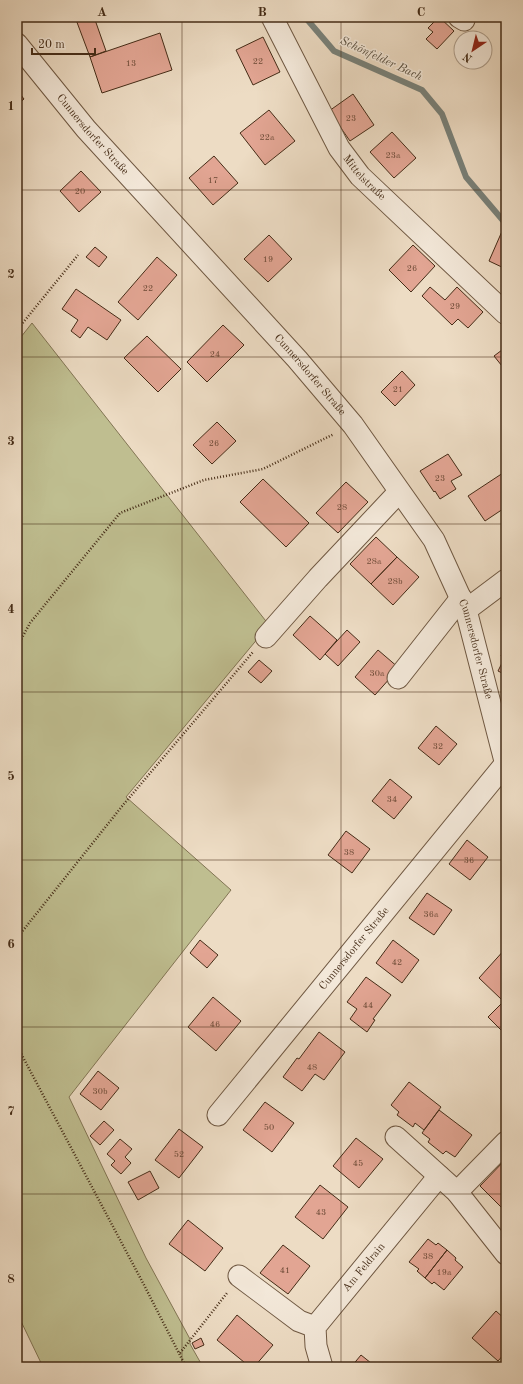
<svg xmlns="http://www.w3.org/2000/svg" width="523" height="1384" viewBox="0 0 523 1384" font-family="'Old Standard TT',serif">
<rect width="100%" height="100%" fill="#eddcc4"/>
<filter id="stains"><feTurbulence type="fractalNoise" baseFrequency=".005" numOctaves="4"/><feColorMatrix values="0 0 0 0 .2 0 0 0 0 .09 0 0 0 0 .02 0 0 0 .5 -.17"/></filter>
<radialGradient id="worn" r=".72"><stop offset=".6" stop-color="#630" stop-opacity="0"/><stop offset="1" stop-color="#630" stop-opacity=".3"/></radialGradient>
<path fill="#bfbe90" stroke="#827554" d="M32,323l237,302 -143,172 105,93 -162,207 77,161 44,81v5l13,23h-160l-26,-54v-971z"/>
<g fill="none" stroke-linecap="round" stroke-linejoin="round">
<path stroke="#798179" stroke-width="6" d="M305,17l29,34 88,39 20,24 24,63 40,47"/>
</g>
<path fill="#e2a593" stroke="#452c17" d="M75,17h19l12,34 -16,6z
M439,17l15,14 -17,18 -11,-10 7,-7 -5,-4z
M160,33l12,37 -70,23 -12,-36z
M263,37l17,35 -27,13 -17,-35z
M17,90l7,9 -7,6z
M353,94l21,31 -24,16 -21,-30z
M269,110l26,31 -30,24 -25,-32z
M392,132l24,26 -22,20 -24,-26z
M214,156l24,27 -25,22 -24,-27z
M81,171l20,21 -22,20 -19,-21z
M503,229l3,3v37l-17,-8z
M269,235l23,24 -24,23 -24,-23z
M413,245l22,21 -24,26 -22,-22z
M95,247l12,10 -8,10 -13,-10z
M157,257l20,18 -39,45 -20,-18z
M430,287l15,13 12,-13 26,25 -15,16 -10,-9 -6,6 -30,-29z
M76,289l45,31 -14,20 -19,-13 -8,11 -9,-7 7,-11 -16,-11z
M223,325l21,20 -37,37 -20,-20z
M147,336l34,33 -23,23 -34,-34z
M506,347v24l-12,-15z
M402,371l13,14 -20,21 -14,-14z
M217,422l19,19 -24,23 -19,-19z
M448,454l14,21 -11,6 5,8 -16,10 -5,-8 -1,1 -14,-21z
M506,471v36l-21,14 -17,-25z
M263,479l46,44 -23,24 -46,-45z
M346,482l22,20 -30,31 -22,-20z
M376,537l21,20 -26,27 -21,-20z
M397,557l22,20 -26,28 -22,-21z
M310,616l27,24 -17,20 -27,-25z
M347,630l13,12 -22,24 -13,-12z
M506,645v30l-8,-4 7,-14 -4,-1z
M378,650l21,18 -24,27 -20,-18z
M259,660l13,11 -11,12 -13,-11z
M436,726l21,18 -18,21 -21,-17z
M390,779l22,18 -18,22 -22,-18z
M346,831l24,18 -18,24 -24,-18z
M467,840l21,17 -18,23 -21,-16z
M427,893l25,17 -18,25 -25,-17z
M200,940l18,15 -11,13 -17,-15z
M393,940l26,20 -17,23 -26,-20z
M506,948v45l-5,6 -22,-21z
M366,977l25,18 -18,24 2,1 -8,12 -17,-13 7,-10 -10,-7z
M213,997l28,24 -25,30 -28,-24z
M503,1002l3,3v30l-18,-18z
M319,1032l26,20 -21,28 -9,-6 -13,17 -19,-14 14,-19 2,1z
M98,1071l21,17 -18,22 -21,-16z
M409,1082l32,25 -17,23 -9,-7 -2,4 -16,-12 2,-3 -8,-7z
M265,1102l29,21 -22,29 -29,-22z
M439,1110l33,25 -17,22 -9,-6 -3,3 -15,-12 2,-3 -8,-6z
M104,1121l10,9 -14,15 -10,-9z
M179,1129l24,18 -24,31 -24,-18z
M356,1138l27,21 -24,29 -26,-22z
M120,1139l12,10 -7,8 6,6 -10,11 -10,-9 4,-4 -8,-7z
M506,1159v43l-5,5 -21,-21z
M150,1171l9,17 -21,12 -10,-18z
M320,1185l28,22 -25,32 -28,-22z
M188,1220l35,28 -18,23 -36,-27z
M428,1239l8,6 2,-2 9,7 -22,28 -8,-7 2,-2 -10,-7z
M283,1245l27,21 -22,28 -28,-21z
M447,1250l9,8 -1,2 8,7 -19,23 -10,-8 -2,2 -7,-6z
M496,1311l10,9v32l-8,9 -26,-23z
M237,1315l36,30 -19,22h-4l-33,-27z
M201,1338l3,7 -9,4 -3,-6z
M361,1355l15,12h-25z"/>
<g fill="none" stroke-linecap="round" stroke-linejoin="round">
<g stroke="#6f5842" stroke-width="23">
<g id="minor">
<path id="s1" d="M272,17l67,131 21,28 146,138"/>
<path d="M459,17l5,3"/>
<path id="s2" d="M17,44l69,85 211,230 56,66 81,115 32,70 40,155"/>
<path d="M466,610l40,-30"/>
<path d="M266,637l52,-59 81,-86"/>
<path d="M398,678l63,-80"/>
<path id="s3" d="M218,1115l288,-352"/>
<path d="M396,1137l61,55 49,62"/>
<path d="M457,1192l49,-50"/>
<path d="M239,1276l60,45 16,6"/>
<path id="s4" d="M322,1367l-6,-21 -1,-19 124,-151"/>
</g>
</g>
<path stroke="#452c17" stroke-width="2.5" stroke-dasharray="1 2" stroke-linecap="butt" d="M17,330l61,-75
M17,647l13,-24 90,-110 84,-33 59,-11 71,-35
M17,938l106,-133 130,-153
M17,1046l126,237 43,84
M180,1353l47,-60"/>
<use href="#minor" stroke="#f3e8d9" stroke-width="21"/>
</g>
<path fill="none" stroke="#452c17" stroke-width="1" stroke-opacity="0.55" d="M182,17v1350M341,17v1350M17,190h489M17,357h489M17,524h489M17,692h489M17,860h489M17,1027h489M17,1194h489"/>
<g text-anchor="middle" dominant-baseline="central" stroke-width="3" stroke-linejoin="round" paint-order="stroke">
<g font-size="9" fill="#6c4a36">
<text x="258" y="61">22</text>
<text x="131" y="63">13</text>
<text x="351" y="118">23</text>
<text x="267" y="137">22a</text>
<text x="393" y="155">23a</text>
<text x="213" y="180">17</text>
<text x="80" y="191">20</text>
<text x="268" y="259">19</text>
<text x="412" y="268">26</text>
<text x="148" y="288">22</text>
<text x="455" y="306">29</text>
<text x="215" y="354">24</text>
<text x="398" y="389">21</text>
<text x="214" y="443">26</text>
<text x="440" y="478">23</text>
<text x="342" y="507">28</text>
<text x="374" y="561">28a</text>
<text x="395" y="581">28b</text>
<text x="377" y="673">30a</text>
<text x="438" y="746">32</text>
<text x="392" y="799">34</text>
<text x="349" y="852">38</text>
<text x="469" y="860">36</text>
<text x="431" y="914">36a</text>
<text x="397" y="962">42</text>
<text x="368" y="1005">44</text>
<text x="215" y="1024">46</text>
<text x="312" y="1067">48</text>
<text x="100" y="1091">30b</text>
<text x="269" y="1127">50</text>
<text x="179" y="1154">52</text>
<text x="358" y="1163">45</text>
<text x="321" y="1212">43</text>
<text x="428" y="1256">38</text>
<text x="285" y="1270">41</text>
<text x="444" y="1272">19a</text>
</g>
<g font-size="11" fill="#452c17" stroke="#f3e8d9">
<text stroke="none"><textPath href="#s2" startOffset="118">Cunnersdorfer Straße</textPath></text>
<text stroke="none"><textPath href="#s1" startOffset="186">Mittelstraße</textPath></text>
<text stroke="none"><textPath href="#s2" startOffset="442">Cunnersdorfer Straße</textPath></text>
<text stroke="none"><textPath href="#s2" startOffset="766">Cunnersdorfer Straße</textPath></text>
<text stroke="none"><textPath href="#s3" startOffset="215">Cunnersdorfer Straße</textPath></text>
<text stroke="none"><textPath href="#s4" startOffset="118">Am Feldrain</textPath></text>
</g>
<g font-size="12" font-style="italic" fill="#5a5040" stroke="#f3e8d9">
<text transform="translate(381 59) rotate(25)">Schönfelder Bach</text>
</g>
</g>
<rect width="523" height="1384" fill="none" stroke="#eddcc4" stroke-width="44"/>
<g transform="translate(473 50) rotate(215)"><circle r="19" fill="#f3e8d9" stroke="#ad9d8b"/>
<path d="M0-3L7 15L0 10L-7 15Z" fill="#8f2418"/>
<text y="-6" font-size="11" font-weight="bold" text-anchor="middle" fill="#452c17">N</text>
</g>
<path d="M32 48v6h63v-6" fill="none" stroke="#452c17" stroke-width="2"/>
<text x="38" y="48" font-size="12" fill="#452c17" stroke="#f3e8d9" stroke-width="3" paint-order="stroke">20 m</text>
<rect x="22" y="22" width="479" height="1340" fill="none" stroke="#452c17" stroke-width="1.5"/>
<g font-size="13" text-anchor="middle" font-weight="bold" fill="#452c17">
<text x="102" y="16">A</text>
<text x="262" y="16">B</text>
<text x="421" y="16">C</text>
<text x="11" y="110">1</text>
<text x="11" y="278">2</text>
<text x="11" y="445">3</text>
<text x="11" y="613">4</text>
<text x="11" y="780">5</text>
<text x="11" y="948">6</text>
<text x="11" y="1115">7</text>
<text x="11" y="1283">8</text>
</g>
<rect width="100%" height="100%" filter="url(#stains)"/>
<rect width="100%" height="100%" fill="url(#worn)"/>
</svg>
